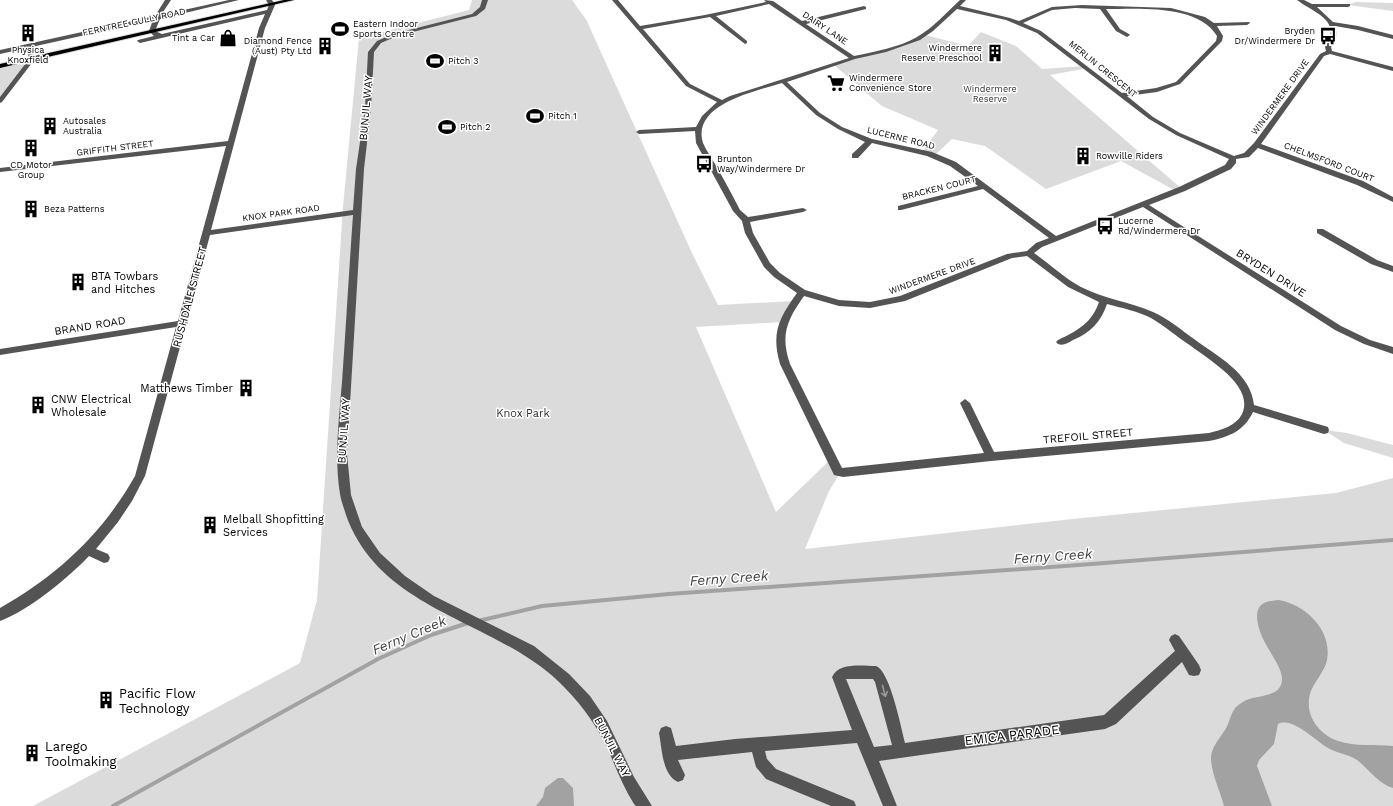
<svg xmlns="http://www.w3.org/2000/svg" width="1393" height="806" viewBox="0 0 1393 806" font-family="'Work Sans',sans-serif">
<rect width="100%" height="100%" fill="#fff"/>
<path fill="#dbdbdb" d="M472,0h100l15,21 7,16 98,216 26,52 77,-4 -13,21 -86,5 80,185 56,-54 8,15 -11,18 -24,58 267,-30 264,-26 57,-15v328h-1360l267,-143 17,-63 26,-393 16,-169 110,-28z
M1356,2l37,1v8l-45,-6z
M981,32l35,14 26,23 43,-3 3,2 -38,7 132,114 -6,2 -55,-30 -75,28 -61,-43 -33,-7 -18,17 -12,-4 16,-22 -56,-24 -48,-41 66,-19 25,-11 43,11z
M32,59l-32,42v-35z
M1324,430l23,3 46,12v13l-49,-15z"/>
<path fill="#a2a2a2" d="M1279,600c28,5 56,33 47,64 -3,8 -11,18 -15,27 -8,21 6,43 27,50 18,6 37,3 55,5v42c-16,-5 -23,-18 -36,-28 -9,-6 -20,-7 -29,-12 -12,-7 -36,-32 -50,-24l-4,20 -15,16 -2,6 15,40h-48c-4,-16 -12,-30 -13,-47 0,-14 12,-23 17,-35 2,-5 3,-10 6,-14 1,-3 6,-6 9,-8 11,-8 38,-3 39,-22 1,-17 -25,-38 -25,-65 1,-13 11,-14 22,-15z
M558,778h5l10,10 1,18h-38l7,-9 2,-9z"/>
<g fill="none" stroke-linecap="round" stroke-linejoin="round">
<path stroke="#a2a2a2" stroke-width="4" d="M478,621l64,-15 127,-12 410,-29 314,-25
M113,806l265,-147 53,-24 37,-12"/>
<g stroke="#dbdbdb" stroke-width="2">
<path id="major" d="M284,0h10l-294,68v-4z"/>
</g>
<path fill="#545454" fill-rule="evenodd" d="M165,0h6l-10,15 68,-15h10l-79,19 -5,12 7,3 105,-24 2,-5 -3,-5h6l3,5 -10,23 -54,202 142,-20 3,-41 9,-61 3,-56 9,-11 16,-7 79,-20 8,-7 2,-7h6l-3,9 -9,7 -79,20 -16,7 -7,9 -3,56 -7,61 -17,285 4,41 11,32 18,26 25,23 29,20 100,50 35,28 21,22 17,25 27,56 18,29h-16l-2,-2c-12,-19 -19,-39 -28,-59 -12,-24 -29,-46 -48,-64 -66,-62 -178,-70 -212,-166 -2,-7 -5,-14 -6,-21 -6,-37 -1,-75 2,-112 4,-56 7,-111 11,-167l-143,20 -23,86 1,2 -2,2 -41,151 -13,25 -14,21 -22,27 12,5 2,4 -2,4 -4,1 -15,-7c-22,23 -60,54 -89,65v-13c57,-32 103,-75 135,-132l41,-149 -176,28v-6l178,-28 48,-175 -226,26v-4l228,-27 31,-113 6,-14 -125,29 -3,-2 1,-1 16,-4 -5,-5 4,-11 -153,34v-4l155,-34z
M612,0h6l22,26 65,-11 61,-13 -2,-2 9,1 29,20 62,-15 2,1v2l-60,15 48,32c20,-4 46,-9 63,-19 16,-9 29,-24 43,-37h6l-6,6 50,12 9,3 33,-14 30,-2 89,3 34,9 9,6 35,-1 1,1 -3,2 -30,1 6,10 -1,5 -42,43 -23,8 -30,4 26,21 27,16 54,23 10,-3 10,-10 66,-89 6,-3 -1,-4c18,-27 -11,-34 -28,-47h7l8,4h38v2l-2,1h-31l16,15 25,4 35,9v4l-35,-9 -23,-4c3,9 1,14 -4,21l1,4 61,16v4l-63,-17 -6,2 -63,88 102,37 30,16v5l-36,-17 -99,-37 -9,9 -13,2v4l-5,6 -46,22 -36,14 192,121 29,14 23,7v7l-29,-10 -29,-14 -192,-123 -101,40 -8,6c16,11 30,25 47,34 23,12 49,15 72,25 16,7 28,18 41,27 23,17 57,34 60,66l74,22 1,3 -1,3 -4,1 -71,-22c-9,19 -24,25 -44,29l-218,20 -148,16 -9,-2 -54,-111c-9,-31 -1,-46 17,-71l-23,-16 -10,-10 -19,-34 -3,-12 -9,-10 -37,-68 -1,-12 -56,3 -3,-2 3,-2 57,-3 6,-11 15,-14 -31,-16zM769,4l80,54 -119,38 -8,4 -32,-16 -47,-55 67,-12 35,27 2,-1v-2l-31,-25zM1075,8l25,1 16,22 11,6 3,-2 -1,-1 -9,-5 -14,-20c33,0 92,-5 111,27l-1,5 -40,41 -20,6 -34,5 -81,-62 -18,-8 29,-13zM957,9l49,11 31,13 112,86 27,16 53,24 -4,6 -46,22 -123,49 -100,-74 -24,-10 -60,-13 -30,-12 -22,-14 -33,-31 68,-23 31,-7 34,-12 13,-9zM782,83l34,32 22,14 27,13 -13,12v4h6l14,-15 55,13 23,10 28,20 -80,20v4h3l82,-21 66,49 -13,5 -9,8 -20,3 -107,42 -30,6 -31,-2 -34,-10 -25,-17 -10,-10 -17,-30 -3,-11 53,-10 4,-2 -4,-2 -55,9 -8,-7c-8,-15 -16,-31 -25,-46 -4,-7 -9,-14 -12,-21 -12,-39 53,-52 79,-60zM1027,256l41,31 31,15c-7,21 -22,29 -41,38l-2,2 2,2c5,2 10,-1 15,-4 17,-7 28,-18 34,-36 15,4 30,7 44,14 14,8 26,19 40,28 18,14 64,40 51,68 -6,12 -21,16 -33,19l-215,19 -24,-49 -5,-4 -5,4 24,50 -142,15 -52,-104c-10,-29 -3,-44 14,-68l35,10 31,2 35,-7 107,-43z
M28,53h4l3,6 -33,43 -2,1v-6l29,-38z
M1317,229h6l54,31 16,6v6l-22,-8 -54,-31z
M1175,634l4,2 20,29 2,5 -2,5 -5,1 -5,-1 -7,-13 -66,62 -11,5 -226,32 18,45h-14l-26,-63 -92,8 2,8 9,10 78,32 2,5h-25l-65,-27 -10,-12 -4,-15 -74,8 7,15 -2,5 -5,2c-16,-7 -16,-34 -19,-49l2,-5 5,-2 5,2 5,18 59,-7 117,-9 -20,-53c7,-15 30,-11 44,-11 14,5 25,61 29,77l199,-28 71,-64 -6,-11 2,-4zM846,679h27l2,3 17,63 -18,2z"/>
<use href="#major" fill="#000" fill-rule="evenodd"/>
</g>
<defs><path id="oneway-shaft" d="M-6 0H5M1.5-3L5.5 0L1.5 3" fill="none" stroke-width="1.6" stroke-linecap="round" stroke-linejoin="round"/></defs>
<use stroke="#989898" href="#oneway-shaft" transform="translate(884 691) rotate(75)"/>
<defs>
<g id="stadium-bare" transform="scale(1.38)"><path d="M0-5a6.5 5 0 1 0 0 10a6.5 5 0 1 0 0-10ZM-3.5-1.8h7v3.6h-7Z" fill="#000" stroke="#fff" stroke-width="2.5" paint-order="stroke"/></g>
<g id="building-bare" transform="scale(1.38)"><path d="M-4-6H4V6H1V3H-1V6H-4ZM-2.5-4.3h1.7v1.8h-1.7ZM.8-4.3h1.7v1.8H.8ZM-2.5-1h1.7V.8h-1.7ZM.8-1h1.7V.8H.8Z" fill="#000" stroke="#fff" stroke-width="2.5" paint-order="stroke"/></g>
<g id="bus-bare" transform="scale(1.38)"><path d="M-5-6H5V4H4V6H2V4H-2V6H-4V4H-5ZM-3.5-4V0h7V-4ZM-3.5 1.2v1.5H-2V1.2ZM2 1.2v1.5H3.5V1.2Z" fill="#000" stroke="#fff" stroke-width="2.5" paint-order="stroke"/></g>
<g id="shop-bare" transform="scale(1.38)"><path d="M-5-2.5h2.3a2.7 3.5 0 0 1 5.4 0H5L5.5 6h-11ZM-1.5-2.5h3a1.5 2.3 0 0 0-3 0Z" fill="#000" stroke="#fff" stroke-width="2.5" paint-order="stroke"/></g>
<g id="supermarket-bare" transform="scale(1.38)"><path d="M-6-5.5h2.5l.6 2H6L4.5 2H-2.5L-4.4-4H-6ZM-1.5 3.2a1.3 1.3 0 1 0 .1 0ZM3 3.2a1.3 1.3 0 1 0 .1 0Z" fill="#000" stroke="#fff" stroke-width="2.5" paint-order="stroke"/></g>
</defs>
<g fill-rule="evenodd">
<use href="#stadium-bare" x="340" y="29"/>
<use href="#building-bare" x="28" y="33"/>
<use href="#bus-bare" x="1328" y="36"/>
<use href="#shop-bare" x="228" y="38"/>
<use href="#building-bare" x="325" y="46"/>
<use href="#building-bare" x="995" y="53"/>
<use href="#stadium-bare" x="435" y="61"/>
<use href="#supermarket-bare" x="836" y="83"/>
<use href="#stadium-bare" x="535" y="116"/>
<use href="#building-bare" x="50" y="126"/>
<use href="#stadium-bare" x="447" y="127"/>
<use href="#building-bare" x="31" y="148"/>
<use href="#building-bare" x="1083" y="156"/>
<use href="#bus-bare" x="704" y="164"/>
<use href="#building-bare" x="31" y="209"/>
<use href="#bus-bare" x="1105" y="226"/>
<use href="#building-bare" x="78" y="282"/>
<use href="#building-bare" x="246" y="388"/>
<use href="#building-bare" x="38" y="405"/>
<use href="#building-bare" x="210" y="525"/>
<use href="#building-bare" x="106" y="700"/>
<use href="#building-bare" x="32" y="753"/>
</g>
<g text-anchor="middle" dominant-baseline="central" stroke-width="3" stroke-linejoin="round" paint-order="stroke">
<g font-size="9" fill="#000" stroke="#fff">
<text transform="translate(134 22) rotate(-12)">FERNTREE GULLY ROAD</text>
<text transform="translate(825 28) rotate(34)">DAIRY LANE</text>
<text transform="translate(1103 69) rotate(39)">MERLIN CRESCENT</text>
<text transform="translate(1280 97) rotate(-54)">WINDERMERE DRIVE</text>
<text transform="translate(901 138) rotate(14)">LUCERNE ROAD</text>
<text transform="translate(115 148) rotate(-7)">GRIFFITH STREET</text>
<text transform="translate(1329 162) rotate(21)">CHELMSFORD COURT</text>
<text transform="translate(939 188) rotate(-14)">BRACKEN COURT</text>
<text transform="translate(281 213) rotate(-8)">KNOX PARK ROAD</text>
<text transform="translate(932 276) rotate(-20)">WINDERMERE DRIVE</text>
</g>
<g font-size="9" fill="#000" stroke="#fff" text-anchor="start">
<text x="353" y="24">Eastern Indoor<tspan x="353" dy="10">Sports Centre</tspan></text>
<text x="1315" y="31" text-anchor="end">Bryden<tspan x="1315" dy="10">Dr/Windermere Dr</tspan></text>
<text x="215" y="38" text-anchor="end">Tint a Car</text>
<text x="312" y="41" text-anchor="end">Diamond Fence<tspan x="312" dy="10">(Aust) Pty Ltd</tspan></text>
<text x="982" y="48" text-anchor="end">Windermere<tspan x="982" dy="10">Reserve Preschool</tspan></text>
<text x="28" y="50" text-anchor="middle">Physica<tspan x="28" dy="10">Knoxfield</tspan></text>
<text x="448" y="61">Pitch 3</text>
<text x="849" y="78">Windermere<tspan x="849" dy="10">Convenience Store</tspan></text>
<text x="548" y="116">Pitch 1</text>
<text x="63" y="121">Autosales<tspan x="63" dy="10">Australia</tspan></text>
<text x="460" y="127">Pitch 2</text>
<text x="1096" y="156">Rowville Riders</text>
<text x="717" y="159">Brunton<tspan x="717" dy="10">Way/Windermere Dr</tspan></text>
<text x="31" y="165" text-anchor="middle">CD Motor<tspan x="31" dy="10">Group</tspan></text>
<text x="44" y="209">Beza Patterns</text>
<text x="1118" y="221">Lucerne<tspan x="1118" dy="10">Rd/Windermere Dr</tspan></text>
</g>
<g font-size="9" fill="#323232" stroke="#fff">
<text x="990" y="89">Windermere<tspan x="990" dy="10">Reserve</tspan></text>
</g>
<g font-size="11" fill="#000" stroke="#fff">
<text transform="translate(366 108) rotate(-85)">BUNJIL WAY</text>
<text transform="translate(1271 273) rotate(32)">BRYDEN DRIVE</text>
<text transform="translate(190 297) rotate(-75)">RUSHDALE STREET</text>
<text transform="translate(90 326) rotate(-9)">BRAND ROAD</text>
<text transform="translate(344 431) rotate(-86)">BUNJIL WAY</text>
<text transform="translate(1088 436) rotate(-5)">TREFOIL STREET</text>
<text transform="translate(612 747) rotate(63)">BUNJIL WAY</text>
</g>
<g font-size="11" fill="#000" stroke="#fff" text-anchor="start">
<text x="91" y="276">BTA Towbars<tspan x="91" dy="13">and Hitches</tspan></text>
<text x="233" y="388" text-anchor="end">Matthews Timber</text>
<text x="51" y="399">CNW Electrical<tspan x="51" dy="13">Wholesale</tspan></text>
<text x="223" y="519">Melball Shopfitting<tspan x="223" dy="13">Services</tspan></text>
</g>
<g font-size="11" fill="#323232" stroke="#fff">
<text x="523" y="413">Knox Park</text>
</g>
<g font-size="13" fill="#000" stroke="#fff" text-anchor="start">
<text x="119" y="693">Pacific Flow<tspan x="119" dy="15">Technology</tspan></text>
<text x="45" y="746">Larego<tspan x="45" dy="15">Toolmaking</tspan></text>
</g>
<g font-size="13" fill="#000" stroke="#fff">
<text transform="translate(1012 735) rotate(-7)">EMICA PARADE</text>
</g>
<g font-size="14" font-style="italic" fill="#434343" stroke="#fff">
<text transform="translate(1053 556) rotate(-4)">Ferny Creek</text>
<text transform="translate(729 578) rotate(-4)">Ferny Creek</text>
<text transform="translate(409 635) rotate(-23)">Ferny Creek</text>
</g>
</g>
</svg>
